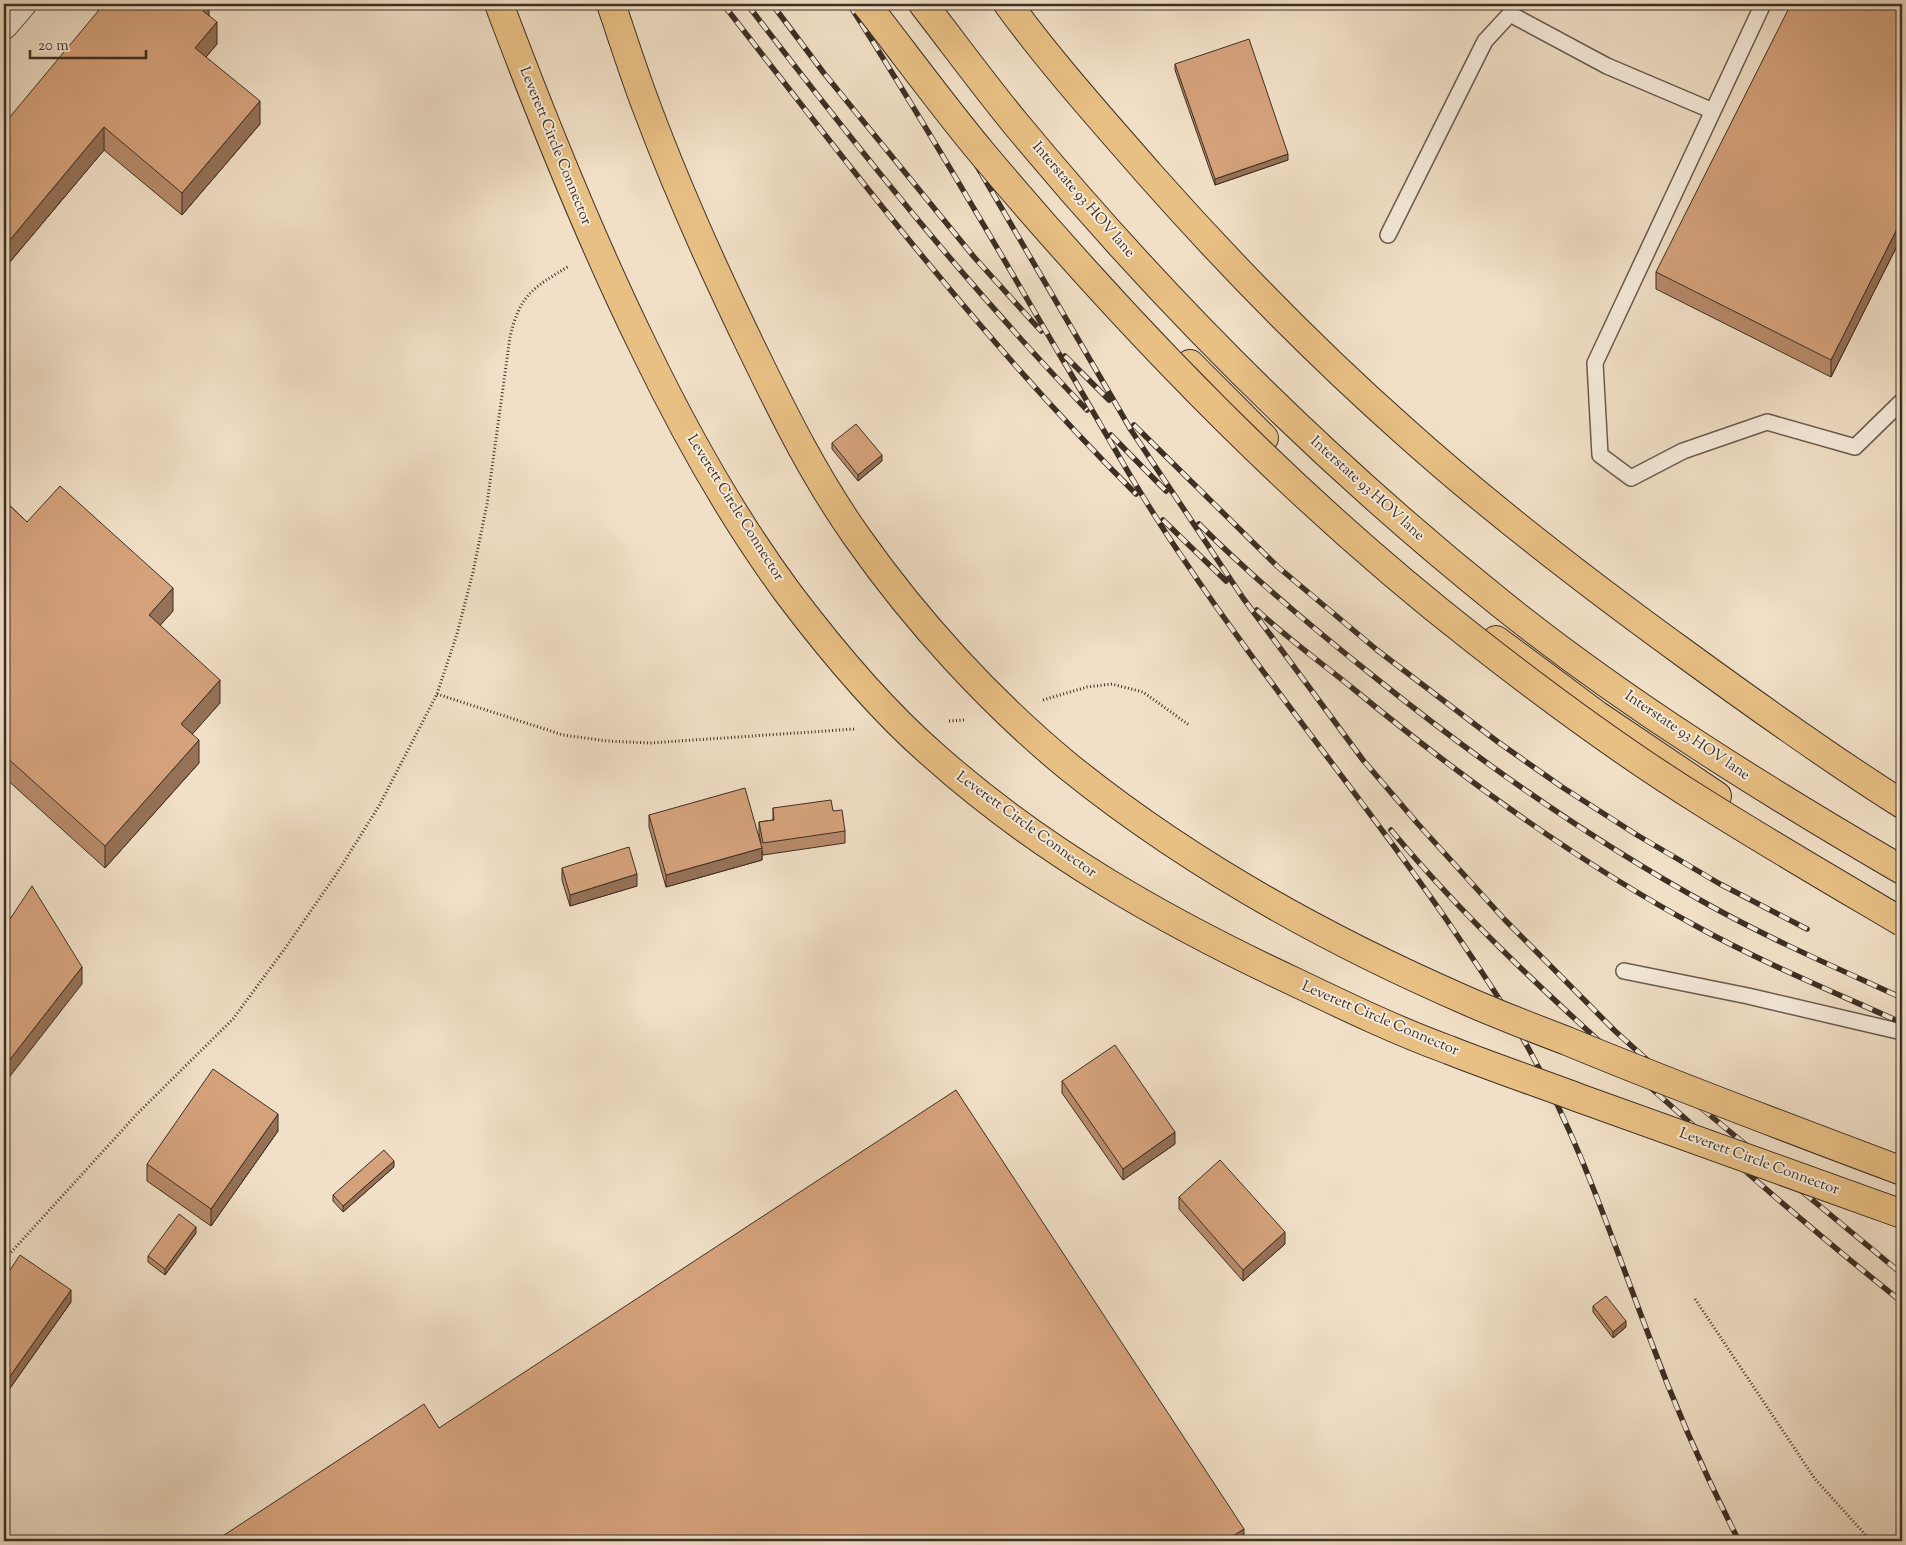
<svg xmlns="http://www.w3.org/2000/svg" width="1906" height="1545" viewBox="0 0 1906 1545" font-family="'Sorts Mill Goudy',serif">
<rect width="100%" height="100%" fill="#f1e0c7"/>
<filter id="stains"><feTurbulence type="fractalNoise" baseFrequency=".004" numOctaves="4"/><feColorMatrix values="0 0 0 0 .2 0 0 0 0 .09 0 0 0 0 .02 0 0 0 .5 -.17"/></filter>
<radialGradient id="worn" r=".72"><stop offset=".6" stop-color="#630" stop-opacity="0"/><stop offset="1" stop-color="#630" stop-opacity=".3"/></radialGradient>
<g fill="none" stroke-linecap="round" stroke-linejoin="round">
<g stroke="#6a5b4d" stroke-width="18">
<path id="service" d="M1713,111l-118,252 5,92 31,23 52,-27 84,-29 88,25 47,-46
M1388,235l97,-194 25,-27 97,52 106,45 50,-107
M1624,971l124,25 154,36"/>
</g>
<g stroke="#6a5b4d" stroke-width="30">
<path id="minor" d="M4,25l18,-21"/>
</g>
<g stroke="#3d2f24" stroke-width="30">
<path id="motorway" d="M923,4c31,40 61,81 93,120 145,175 307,337 484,479 126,101 263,186 402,267
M1008,4c43,59 95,117 143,172 79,89 163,175 252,254 90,81 187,155 285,226 70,51 141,102 214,148
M1190,364l74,74
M1496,640l101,75 120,81"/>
</g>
<path stroke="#3d2f24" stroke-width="3" stroke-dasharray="1 2.5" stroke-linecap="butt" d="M437,694l126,41 44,6 43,2 205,-14
M1043,700l44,-13 25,-3 31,8 46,33
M949,721l16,-1
M4,1260l133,-146 96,-95 53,-72 51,-74 42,-67 58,-112 20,-60 16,-62 14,-68 23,-167c10,-43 23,-49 59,-71
M1695,1299l120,180 56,62
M1869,1539l9,2"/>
<use href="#service" stroke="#f6ebdb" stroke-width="15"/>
<use href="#minor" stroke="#f6ebdb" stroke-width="28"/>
<use href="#motorway" stroke="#e8c084" stroke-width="28"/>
<g stroke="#3d2f24" stroke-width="5.5">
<path id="rail" d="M723,4c132,170 260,337 413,490
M747,4c107,140 217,278 340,406
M772,4l51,68 151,185 67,74
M849,4c74,116 143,235 212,353 40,67 77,136 121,200 83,124 179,239 264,362 30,44 61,89 86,136 49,89 81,187 117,281 26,71 56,139 90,205
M877,4l58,90 196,336 112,168 120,162 55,64 87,96 110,111 79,71 208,172
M1065,356l44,44
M1134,425l144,142 99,83 121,92 64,45 75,48 83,49 87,45
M1111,435l55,56
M1163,520l63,61
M1199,524c56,56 116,106 178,155 105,84 214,161 332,226 63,35 128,63 193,93
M1257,610c31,29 66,54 99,81 106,87 219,169 340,235 65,36 138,66 206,97
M1391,830c73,88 157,165 241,241 88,79 178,158 270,231"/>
</g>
<use href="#rail" stroke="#f6ebdb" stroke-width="4" stroke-dasharray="11" stroke-linecap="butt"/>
<g stroke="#3d2f24" stroke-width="30" stroke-linecap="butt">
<path id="motorway-bridge" d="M499,4c44,117 90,232 145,344 41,85 88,169 144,245 43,57 90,114 144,161 108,97 234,168 365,229 50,24 100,48 152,67 43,17 87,32 130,48 107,39 215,77 323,116
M611,4c12,35 23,70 36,104 31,83 68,165 107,245 31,64 62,126 103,184 59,84 133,165 212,230 119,96 256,172 396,233 34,15 68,28 102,41 111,46 223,88 335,130
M866,4c39,50 76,101 116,149 148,176 312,346 493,487 74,58 150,114 229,163 65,41 132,80 198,119"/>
</g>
<use href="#motorway-bridge" stroke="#e8c084" stroke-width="28"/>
</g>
<path fill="#b78b6b" stroke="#3d2f24" d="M1902,4v232l-71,141 -175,-88v-17z
M209,15l8,29 -11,13 54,67 -78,91 -78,-65 -100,119v-145z
M1175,64l113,96 -73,25 -40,-115z
M832,443l50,18 -24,20 -26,-32z
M4,500l23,22 146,89 -13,14 60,78 -28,31 7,29 -94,105 -101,-91z
M773,808l60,3 12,20v12l-82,12 -1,-4v9l-96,27 -17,-60v-12l112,28 -2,-10v-11l14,-2z
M562,868l75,18 -67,20 -8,-26z
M1062,1081l113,63 -52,36 -61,-87z
M278,1131l-67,95 -64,-45v-17z
M394,1167l-51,45 -10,-11v-6z
M1179,1197l106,47 -42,37 -64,-72z
M196,1233l-31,42 -17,-13v-6z
M4,1279l67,23 -63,89 -4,-3z
M1593,1306l33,21 -13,11 -20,-26z"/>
<path fill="#957157" stroke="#3d2f24" d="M209,4v23l-6,-16z
M217,22v22l-22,26v-22z
M260,101v23l-78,91v-22z
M104,127v23l-100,119v-22z
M1288,154v6l-73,25v-6z
M1902,219v17l-71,141v-17z
M882,455v6l-24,20v-6z
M173,588v23l-24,27v-23z
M220,680v23l-39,44v-23z
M199,740v23l-94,105v-22z
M762,848v12l-96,27v-12z
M637,874v12l-67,20v-11z
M82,967v17l-78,100v-17z
M278,1114v17l-67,95v-17z
M1175,1132v12l-52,36v-11z
M394,1161v6l-51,45v-6z
M196,1227v6l-31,42v-6z
M1285,1232v12l-42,37v-11z
M71,1290v12l-63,89v-12z
M1626,1321v6l-13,11v-6z
M1244,1529v12h-19z"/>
<path fill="#d5a27c" stroke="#3d2f24" d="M104,4h105l-6,7 14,11 -22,26 65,53 -78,92 -78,-66 -100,120v-123z
M1791,4h111v215l-71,141 -175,-88z
M1249,39l39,115 -73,25 -40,-115z
M856,424l26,31 -24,20 -26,-32z
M60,486l113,102 -24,27 71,65 -39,44 18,16 -94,106 -101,-91v-255l23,22z
M745,788l17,60 -96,27 -17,-60z
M831,800l2,11 9,-1 3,21 -82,12 -4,-21 15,-2 -1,-12z
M629,847l8,27 -67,21 -8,-27z
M32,886l50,81 -78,100v-139z
M1115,1045l60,87 -52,37 -61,-88z
M213,1069l65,45 -67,95 -64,-45z
M956,1090l288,439 -19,12h-1010l209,-137 15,24z
M384,1150l10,11 -51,45 -10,-11z
M1220,1160l65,72 -42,38 -64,-73z
M179,1214l17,13 -31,42 -17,-13z
M20,1255l51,35 -63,89 -4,-3v-97z
M1606,1296l20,25 -13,11 -20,-26z"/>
<g text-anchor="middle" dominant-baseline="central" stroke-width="4" stroke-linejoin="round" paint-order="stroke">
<g font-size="15" fill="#3d2f24" stroke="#f6ebdb">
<text transform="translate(555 146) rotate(68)">Leverett Circle Connector</text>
<text transform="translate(1083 200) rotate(49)">Interstate 93 HOV lane</text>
<text transform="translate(1367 489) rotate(42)">Interstate 93 HOV lane</text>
<text transform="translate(735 508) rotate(58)">Leverett Circle Connector</text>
<text transform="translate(1687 736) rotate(34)">Interstate 93 HOV lane</text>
<text transform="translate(1026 825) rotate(36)">Leverett Circle Connector</text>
<text transform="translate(1380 1019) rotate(23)">Leverett Circle Connector</text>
<text transform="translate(1759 1162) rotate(20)">Leverett Circle Connector</text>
</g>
</g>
<rect width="1906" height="1545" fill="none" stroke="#f1e0c7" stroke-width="20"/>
<rect x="5" y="5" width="1896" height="1535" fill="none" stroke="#3d2f24" stroke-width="2.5"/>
<rect x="10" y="10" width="1886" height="1525" fill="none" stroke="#3d2f24"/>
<path d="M30 50v8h116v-8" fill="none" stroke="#3d2f24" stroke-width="2.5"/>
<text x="38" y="50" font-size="15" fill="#3d2f24" stroke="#f6ebdb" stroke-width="4" paint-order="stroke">20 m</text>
<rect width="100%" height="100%" filter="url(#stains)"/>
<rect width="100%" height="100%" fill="url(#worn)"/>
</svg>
